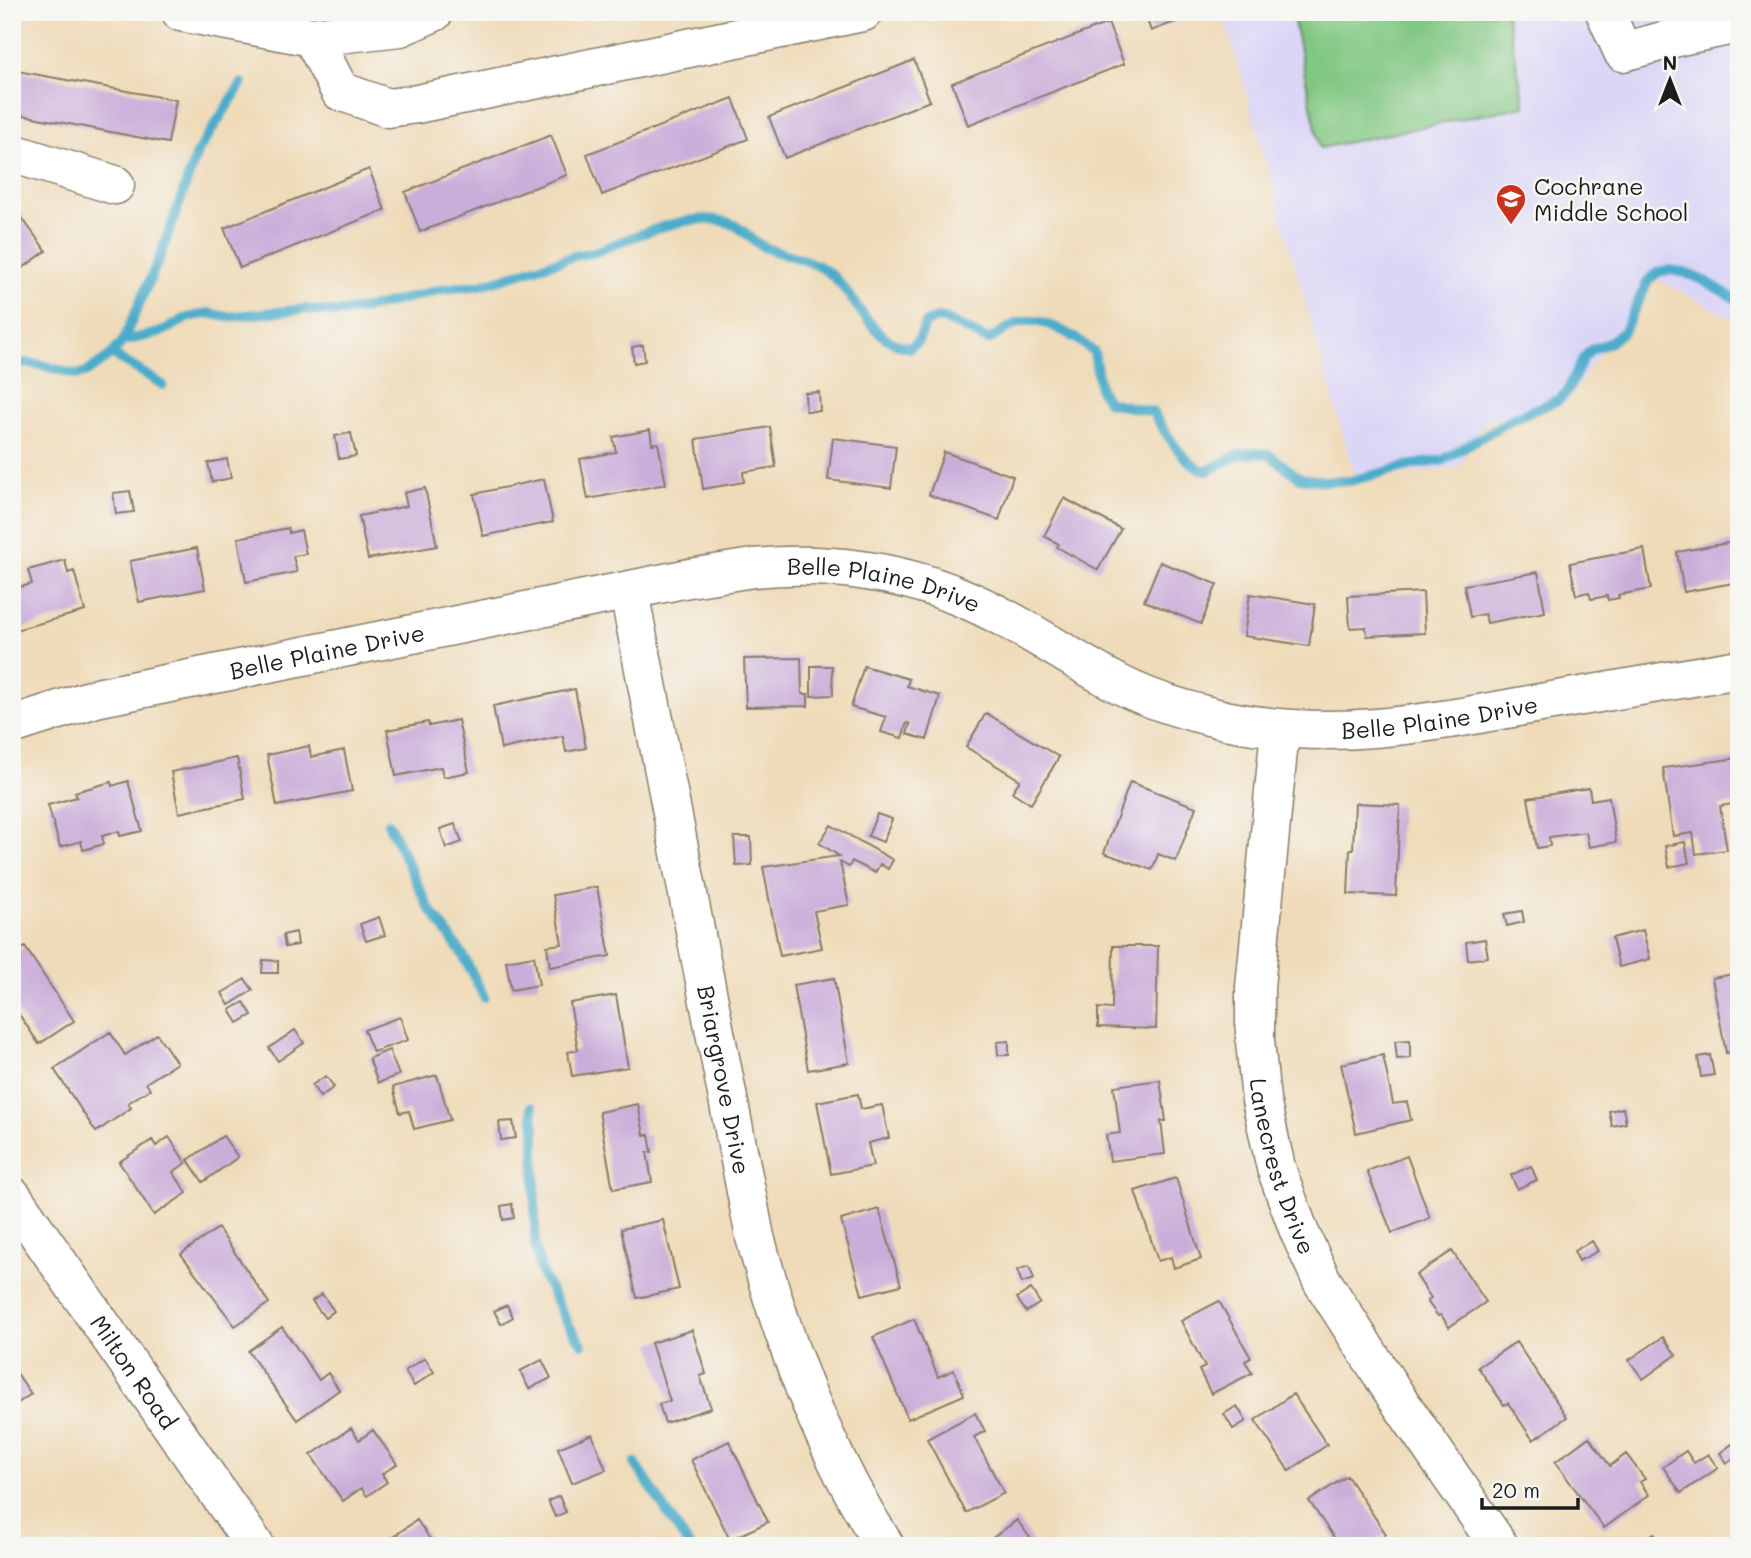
<svg xmlns="http://www.w3.org/2000/svg" width="1751" height="1558" viewBox="0 0 1751 1558" font-family="Mali,sans-serif">
<rect width="100%" height="100%" fill="#f6f6f2"/>
<filter id="ink" filterUnits="userSpaceOnUse"><feTurbulence type="fractalNoise" baseFrequency=".0143" numOctaves="2"/><feDisplacementMap in="SourceGraphic" scale="14" xChannelSelector="R" yChannelSelector="G"/><feConvolveMatrix kernelMatrix="1 2 1 2 8 2 1 2 1" color-interpolation-filters="sRGB"/></filter>
<filter id="wash" filterUnits="userSpaceOnUse"><feTurbulence type="fractalNoise" baseFrequency=".00686" numOctaves="4" result="noise"/><feDisplacementMap in="SourceGraphic" scale="28" xChannelSelector="R" yChannelSelector="G"/><feGaussianBlur stdDeviation="1.57" result="paint"/><feColorMatrix in="noise" values="0 0 0 0 0 0 0 0 0 0 0 0 0 0 0 0 0 1.4 0 .05"/><feComposite in="paint" operator="in"/></filter>
<g filter="url(#wash)">
<rect width="100%" height="100%" fill="#efdbb9"/>
<path fill="#dcd6f6" d="M1223,12h516v311l-85,-46 -90,128 -79,15 -26,47 -103,14z"/>
<path fill="#81c782" stroke="#4e724f" stroke-width="2" d="M1292,12h214l19,94 -205,42z"/>
<g fill="none" stroke-linecap="round" stroke-linejoin="round">
<path stroke="#4bacca" stroke-width="10" d="M123,341l36,-8 28,-15 21,-5 19,4 78,-8 33,4 31,-5 74,-19 38,-4 97,-30 14,-2c39,-14 104,-48 144,-27 10,6 19,18 30,22 23,9 49,11 68,29 23,23 40,67 76,71l8,-7 8,-18 11,-5 7,1 44,21c10,-5 20,-13 30,-17 23,-10 59,15 76,29l6,38 8,12 44,10c15,20 30,53 55,59l33,-17 18,-1 10,1 32,24 25,3h25l62,-16 31,-5 71,-42 44,-18 9,-8 17,-35 8,-8 17,-6 15,-12 24,-50 10,-9 11,-2 14,2 24,10 32,19
M112,354l51,31
M12,366l13,-3 17,2 35,10 10,-3 25,-18 11,-13 38,-87 36,-101 45,-70
M388,823l40,83 35,49 21,42
M532,1107l3,21v118l6,26 27,52 14,20
M635,1463l54,83"/>
</g>
<g id="blocks">
<path fill="#caaed9" d="M1144,12h46l1,4 -40,15z
M1108,23l16,41 -156,61 -16,-42z
M914,60l16,41 -145,57 -16,-41z
M12,70l164,30 -8,43 -156,-30z
M733,98l15,41 -146,56 -15,-41z
M551,135l16,40 -147,57 -15,-40z
M369,169l16,41 -145,58 -16,-40z
M12,204l34,47 -34,25z
M643,345l2,16 -11,2 -2,-16z
M819,392l1,19h-14l-1,-18z
M770,427l6,40 -33,5 1,10 -41,7 -7,-50z
M650,430l2,14 6,-1 8,41 -78,15 -8,-40 36,-7 -3,-15z
M351,433l5,23 -17,3 -4,-23z
M833,438l63,8 -5,42 -63,-8z
M944,452l69,24 -14,44 -70,-25z
M227,459l4,19 -19,4 -4,-19z
M544,479l9,43 -70,14 -9,-42z
M425,488l12,58 -69,13 -9,-43 48,-10 -3,-13z
M130,491l4,21 -18,2 -3,-21z
M1064,498l57,31 -23,41 -41,-23 2,-3 -15,-8z
M288,528l1,5 12,-3 5,24 -13,2 4,16 -51,10 -8,-44z
M1739,541v41l-55,10 -7,-40z
M197,548l8,41 -66,13 -9,-41z
M1644,549l7,40 -33,6 1,3 -11,2 -1,-4 -16,3 -2,-7 -13,3 -6,-32z
M65,560l3,13 6,-2 11,40 -73,20v-42l20,-5 -4,-14z
M1160,562l57,22 -16,40 -57,-23z
M1538,572l7,40 -58,11 -2,-9 -15,3 -6,-32z
M1423,592l2,41 -58,3 -1,-9 -16,1 -2,-32z
M1250,594l65,10 -6,42 -65,-10z
M801,658l1,36h6v12l-62,1 -2,-48z
M811,666h21l1,29 -22,1z
M864,666l45,13 -2,7 33,10 -13,44 -20,-6 3,-10 -3,-1 -5,15 -21,-6 5,-15 -35,-10z
M575,689l11,59 -20,4 -3,-16 -62,13 -8,-43z
M986,713l73,44 -28,47 -19,-12 8,-12 -54,-33z
M458,720l11,52 -26,5 -2,-10 -45,9 -9,-46 41,-8 1,4z
M309,746l2,11 33,-7 8,41 -75,15 -10,-51z
M237,758l8,41 -66,14 -8,-41z
M1739,758v26h-2l2,19 -19,3 7,44 -31,4 -3,-21 -20,3 -10,-68z
M128,781l14,50 -22,5 -1,-5 -17,5 2,8 -21,6 -2,-9 -21,6 -12,-42 29,-8 -2,-5 36,-10 1,4z
M1130,782l66,25 -20,54 -18,-7 -6,16 -48,-17z
M1589,788l2,12 18,-3 7,45 -27,5 -3,-15 -37,5 1,9 -13,2 -9,-50z
M1355,803l45,2 -4,91 -48,-2 2,-45h3z
M877,814l15,5 -9,23 -15,-6z
M455,824l7,18 -16,6 -6,-19z
M831,825l62,35 -5,9 -8,-5 -5,9 -23,-12 -3,6 -9,-5 9,43 -35,6 8,37 -42,8 -17,-89 76,-11 -20,-13z
M734,837h17l1,28 -16,1z
M1685,842l4,21 -20,4 -4,-21z
M597,887l13,69 -60,11 -3,-21 15,-2 -9,-49z
M1522,911l2,11 -17,4 -3,-12z
M379,917l6,18 -19,6 -6,-17z
M1643,930l7,29 -31,8 -7,-29z
M296,932l2,13 -13,2 -2,-12z
M1485,939l3,18 -20,3 -2,-18z
M1113,946h45l-2,83 -58,-2v-19l14,1z
M25,947l49,74 -35,23 -27,-40v-49z
M534,956l5,29 -28,5 -5,-29z
M263,960l15,1v12h-16z
M1739,973v77l-13,3 -14,-75z
M834,978l15,85 -41,7 -15,-85z
M245,979l8,11 -24,15 -7,-12z
M616,995l12,72 -56,9 -4,-24 10,-2 -8,-47z
M244,1002l8,13 -14,8 -8,-13z
M400,1017l8,23 -35,12 -9,-22z
M295,1030l9,13 -26,18 -9,-13z
M110,1032l15,23 32,-21 20,29 -31,20 4,6 -22,14 3,5 -35,24 -42,-63z
M1410,1040v18l-13,1 -2,-18z
M1009,1041v14h-11l-1,-13z
M389,1050l10,25 -21,8 -9,-25z
M1383,1055l10,49 14,-2 4,18 -55,13 -15,-69z
M1710,1055l4,20 -13,2 -3,-20z
M437,1075l13,45 -36,9 -5,-18 -9,2 -7,-26z
M326,1076l8,11 -14,10 -8,-12z
M1160,1080l6,41h-5l4,33 -55,7 -4,-26 14,-2 -6,-47z
M858,1094l3,15 21,-4 7,33 -21,5 5,23 -42,8 -14,-72z
M638,1104l6,31h5l3,17h-5l5,30 -39,7 -14,-77z
M1623,1108l3,15 -14,3 -3,-15z
M513,1121l3,17 -15,2 -2,-18z
M223,1136l15,21 -35,25 -15,-22z
M169,1137l17,26 -13,9 14,21 -33,22 -35,-53 33,-22 4,6z
M1407,1156l23,62 -38,15 -25,-62z
M1531,1166l6,14 -20,9 -6,-14z
M1176,1178l25,81 -27,9 -3,-11 -13,4 -23,-70z
M512,1204l2,14 -11,2 -2,-14z
M879,1209l22,76 -39,10 -21,-75z
M663,1220l16,69 -42,9 -16,-69z
M218,1228l51,75 -34,23 -54,-72z
M1592,1241l6,10 -19,10 -5,-10z
M1452,1251l34,51 -37,25 -8,-12 -3,1 -11,-15 4,-3 -15,-23z
M1029,1266l5,13 -12,4 -5,-13z
M1031,1289l9,14 -14,9 -9,-14z
M322,1294l12,17 -9,7 -13,-17z
M1219,1301l32,57 -6,3 7,12 -41,21 -12,-24 6,-3 -24,-46z
M507,1305l6,12 -12,7 -7,-13z
M914,1319l24,58 16,-7 10,25 -56,24 -35,-82z
M282,1327l37,53 9,-7 11,17 -42,30 -49,-69z
M692,1330l14,44 -6,2 11,32 -46,15 -6,-19 11,-3 -19,-58z
M1663,1337l13,18 -33,24 -14,-19z
M1516,1342l51,75 -34,23 -25,-37 -4,2 -26,-38z
M425,1358l9,14 -20,14 -9,-15z
M542,1360l9,18 -22,11 -9,-18z
M12,1366l19,28 -19,13z
M1293,1394l34,51 -38,26 -34,-51z
M1237,1406l9,15 -13,8 -9,-15z
M975,1413l10,18 -11,6 30,56 -38,20 -39,-74z
M351,1428l8,12 14,-10 24,34 -15,10 5,8 -20,14 -6,-8 -18,13 -32,-46z
M592,1434l14,36 -34,13 -14,-35z
M1589,1437l21,29 16,-12 19,25 -5,3 9,13 -45,33 -49,-66z
M729,1441l39,81 -38,18 -39,-80z
M1732,1444l7,10 -12,9 -7,-10z
M1686,1451l8,12 14,-9 10,14 -37,25 -18,-26z
M1347,1476l39,58 -17,12h-38l6,-4 -28,-41z
M559,1496l7,16 -11,5 -7,-16z
M417,1520l18,26h-55z
M1017,1520l19,26h-54z
M1654,1533l8,13h-26z"/>
</g>
</g>
<g filter="url(#ink)">
<use href="#blocks" fill-opacity="0" stroke="#867c6a" stroke-width="2"/>
<g fill="none" stroke-linecap="round" stroke-linejoin="round">
<g stroke="#867c6a" stroke-width="41">
<g id="minor">
<path d="M181,12l131,25 88,-10 34,-15"/>
<path d="M1605,12l18,40 58,-16 58,-12"/>
<path d="M312,37l28,54 48,17 29,-4 446,-92"/>
<path d="M12,153l103,32"/>
<path id="s1" d="M629,592l126,645c29,108 69,215 130,309"/>
<path id="s2" d="M12,725l84,-27 593,-120c22,-3 44,-7 65,-10 68,-7 141,2 204,28 58,23 108,61 163,89 31,16 70,27 104,35 104,22 201,4 304,-15 70,-12 140,-24 210,-36"/>
<path id="s3" d="M1280,730l-25,257v54l6,59 15,68 23,63 23,50 73,114 104,151"/>
<path id="s4" d="M12,1196l243,350"/>
</g>
</g>
<use href="#minor" stroke="#fff" stroke-width="38"/>
</g>
</g>
<defs>
<g id="school-pin" transform="scale(1.575)"><path d="M0 17L-7.5 6A9.5 9.5 0 1 1 7.5 6Z" fill="#c8321e" stroke="#f6f6f2"/><path d="M0-5L7-2L0 1L-7-2ZM-4 1L0 2.5L4 1V4Q0 6-4 4Z" fill="#fff"/></g>
</defs>
<g fill-rule="evenodd">
<use href="#school-pin" x="1511" y="199"/>
</g>
<g text-anchor="middle" dominant-baseline="central" stroke-width="5" stroke-linejoin="round" paint-order="stroke">
<g font-size="23" fill="#1c1c1c" stroke="#f6f6f2" text-anchor="start">
<text x="1534" y="186">Cochrane<tspan x="1534" dy="26">Middle School</tspan></text>
</g>
<g font-size="23" fill="#1c1c1c" stroke="#f6f6f2">
<text stroke="none"><textPath href="#s2" startOffset="891">Belle Plaine Drive</textPath></text>
<text stroke="none"><textPath href="#s2" startOffset="324">Belle Plaine Drive</textPath></text>
<text stroke="none"><textPath href="#s2" startOffset="1479">Belle Plaine Drive</textPath></text>
<text stroke="none"><textPath href="#s1" startOffset="497">Briargrove Drive</textPath></text>
<text stroke="none"><textPath href="#s3" startOffset="441">Lanecrest Drive</textPath></text>
<text stroke="none"><textPath href="#s4" startOffset="214">Milton Road</textPath></text>
</g>
</g>
<rect width="1751" height="1558" fill="none" stroke="#f6f6f2" stroke-width="42"/>
<g transform="translate(1670 80)" stroke="#f6f6f2" stroke-width="5" paint-order="stroke">
<path d="M0-5L12 26L0 18L-12 26Z" fill="#1c1c1c"/>
<text y="-10" font-size="19" font-weight="bold" text-anchor="middle" fill="#1c1c1c">N</text>
</g>
<path d="M1482 1498v10h96v-10" fill="none" stroke="#1c1c1c" stroke-width="3.5"/>
<text x="1492" y="1498" font-size="21" fill="#1c1c1c" stroke="#f6f6f2" stroke-width="5" paint-order="stroke">20 m</text>
</svg>
